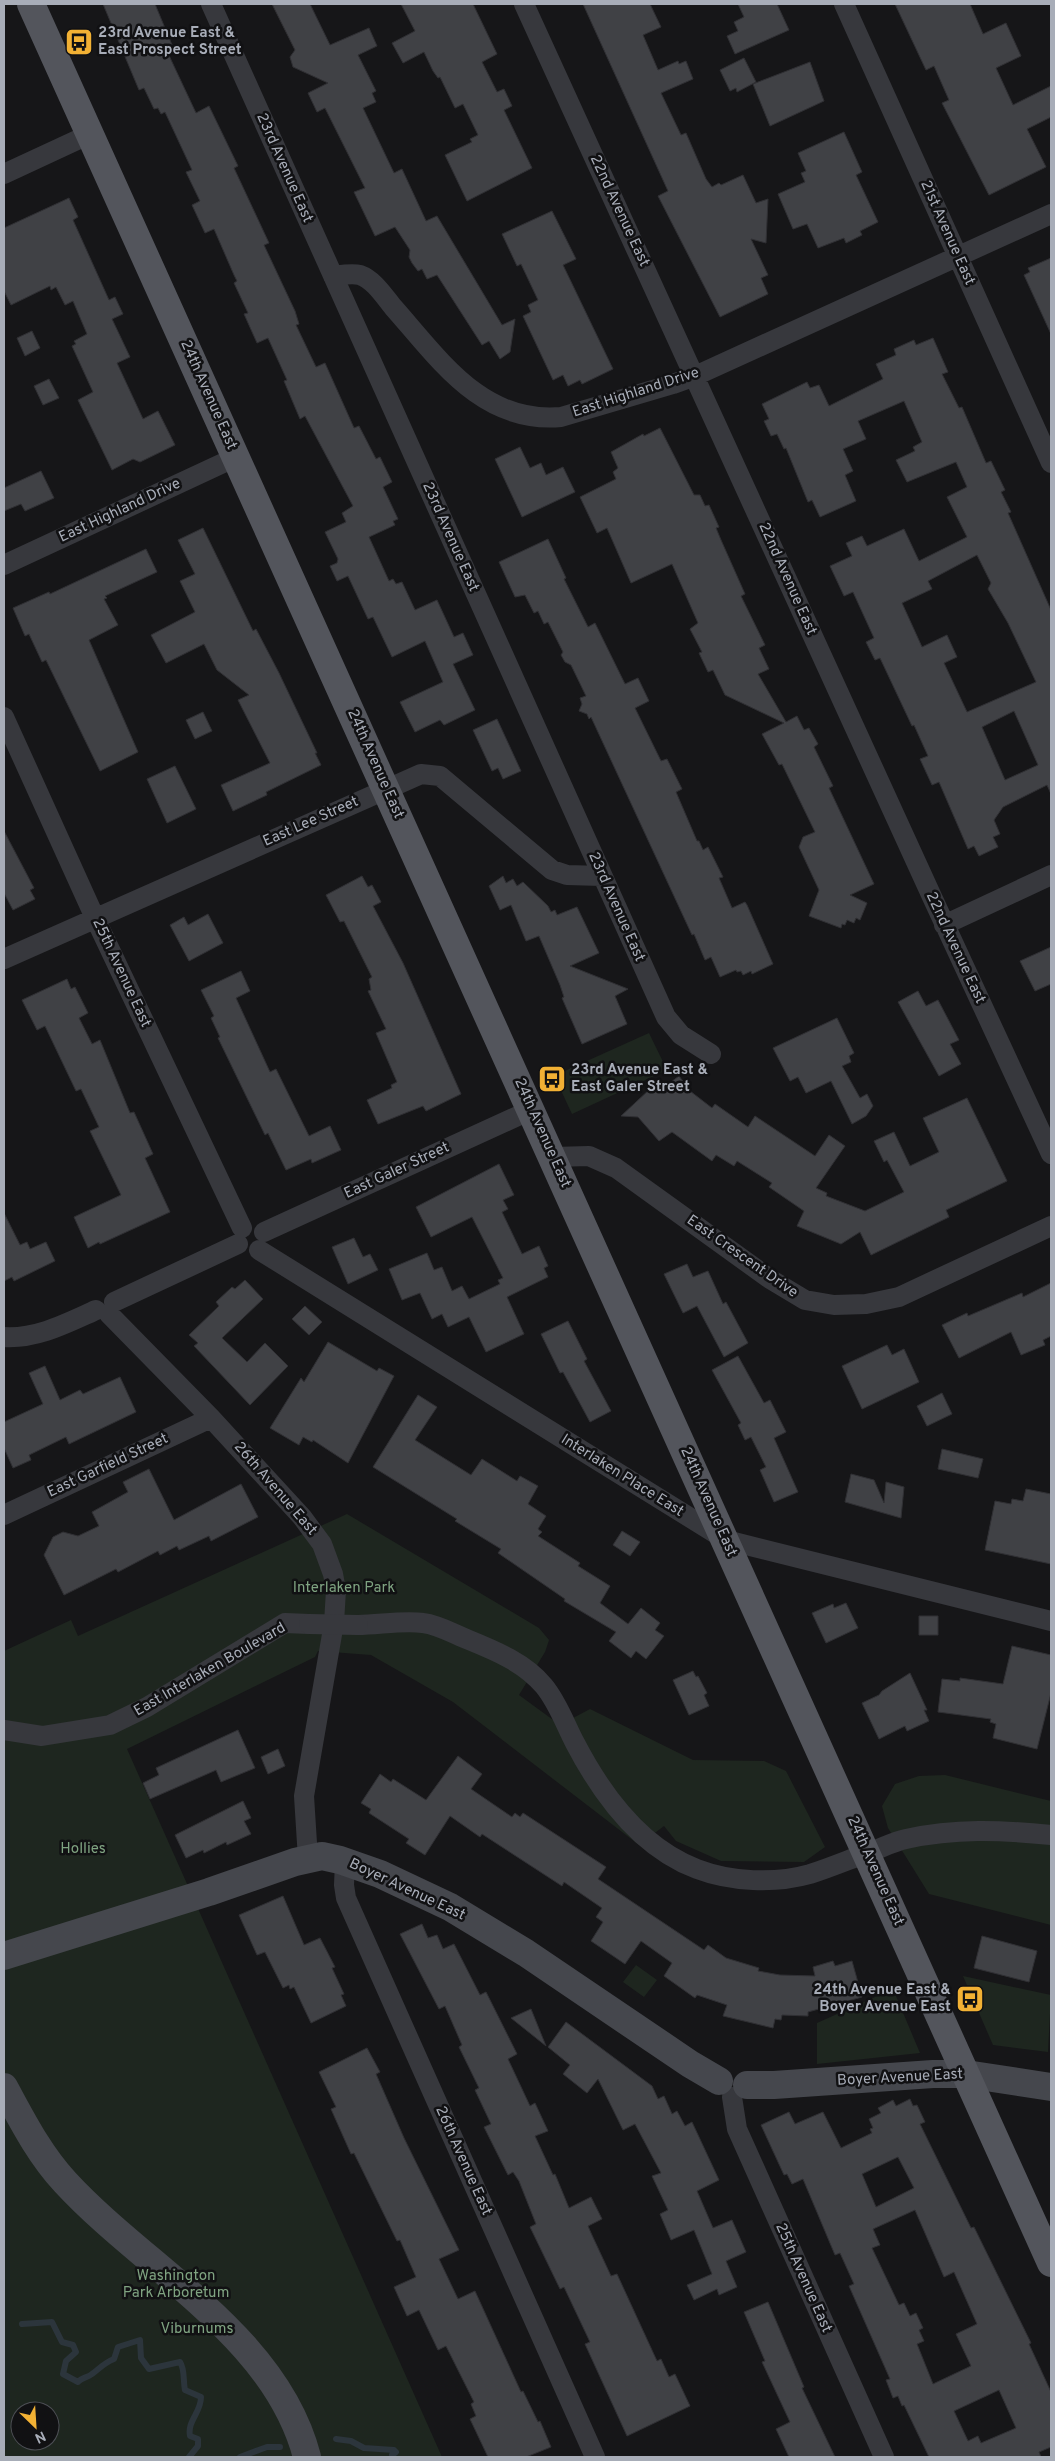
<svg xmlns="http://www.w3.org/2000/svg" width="1055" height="2461" viewBox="0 0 1055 2461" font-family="Overpass,sans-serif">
<rect width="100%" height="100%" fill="#161618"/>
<path fill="#1e261f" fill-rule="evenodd" d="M649,1033l18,37 -95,44 -14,-30 3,-2 -3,-8z
M347,1514l192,114 10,12 -4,12 -26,43 41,30 30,-16 103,51 71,1 22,10 39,76 -21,15 -83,-1 -45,-20 -12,-15 -25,19 -186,-143 -82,-47 -53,-4 -3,6 -188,92 315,708h-438v-806l67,-31 7,16zM20,2411h30v30h-30z
M945,1775l106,26v124l-122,-31 -41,-66 -6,-22 13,-22 24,-8z
M636,1965l21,15 -13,17 -21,-15z
M963,1976l88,19 -3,57 -55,-7z
M893,1989l27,64 -103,11v-41z"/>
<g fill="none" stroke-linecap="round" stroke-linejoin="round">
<path stroke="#2c353c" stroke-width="6" d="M22,2324l30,-2 10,20 11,3 3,7 -10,9 -3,13 15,8c4,-5 9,-4 14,-8 8,-6 12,-11 22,-15l4,-12 22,-7 1,18 8,11 31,-7c5,7 3,19 5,28l16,7c0,16 -14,24 -11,39l8,3v7l-9,11
M336,2439l15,2 13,7 30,2 2,2 -4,3 1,2
M240,2457l27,-10h13"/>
</g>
<path fill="#404145" stroke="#303034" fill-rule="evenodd" d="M103,4h52l17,41 -7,2 31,66 13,-7 29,60 -4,2 35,75 -5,2 31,66 4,13 -3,1 20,42 9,-4 29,65 5,-2 17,33 4,-2 12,25 -9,5 15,32 -5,2 2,4 -26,12 20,44 4,-2 3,5 6,-2 13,28 22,-10 17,37 9,-4 10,22 -20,9 22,46 -31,15 -4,-5 -25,12 -15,-30 43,-20 -18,-41 -33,16 -19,-40 -5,2 -20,-43 -11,5 -7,-15 7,-3 1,-4 -13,-27 21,-10 -4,-9 11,-7 -48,-90 -5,3 -16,-38 3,-1 -19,-42 -11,5 -13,-29 4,-1 -14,-30 3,-2 -3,-6 -20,-46 -9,4 -13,-28 8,-4 -14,-29 6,-2 -27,-58 -4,2 -3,-6 -4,1 -10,-21 -5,2z
M272,4h38l20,41 39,-17 8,18 -19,9 18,36 -4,2 4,9 -13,6 31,65 8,-4 24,52 11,-5 65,109 13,-6 -5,33 -10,7 -11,-18 -7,4 -45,-70 -10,4 -5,-10 -4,2 -6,-8 -3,-6 1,-7 -15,-23 -20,9 -21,-44 11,-4 -40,-80 -8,4 -9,-19 20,-10 -35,-16 -3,-10 5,-7z
M401,4h72l24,50 -15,8 15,30 7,-3 8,17 -8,4 28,58 -65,33 -22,-46 27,-13 -2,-3 8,-4 -15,-31 -8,4 -15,-31 -2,1 -5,-7 -9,-19 -21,11 -11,-20 23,-12z
M583,4h67l11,23 -18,8 15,35 20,-9 1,3 7,-3 7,18 -32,14 20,42 5,-2 20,46 6,8 7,-4 2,2 22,-10 13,28 12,-4 -2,44 -15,-4 17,36 -7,3 7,16 -48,23 -62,-121 10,-5z
M738,4h39l12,26 -54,24 -8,-18 11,-5 -4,-9 10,-5z
M895,4h75l13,30 23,-11 15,33 -25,12 17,37 38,-19v31l-24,12 19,38 -57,28 -47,-92 7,-3 -15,-34 -8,4z
M744,58l12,24 -19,10 -1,-4 -6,3 -10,-21z
M810,62l14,39 -54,25 -17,-42z
M844,132l18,40 -6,3 22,47 -18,9 2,4 -16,8 -2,-5 -26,10 -11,-24 -14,5 -15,-35 27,-12 -4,-9 5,-2 -8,-18z
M69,198l9,19 -5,3 36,80 6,-3 8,17 -11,5 18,38 -13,6 26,56 15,-8 17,34 -35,17 -7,-3 -21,11 -34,-70 15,-8 -21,-46 4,-2 -2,-3 13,-7 -14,-33 -8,4 -9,-18 -5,3 -1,-4 -39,19 -7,-14v-63z
M552,211l24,48 -13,6 50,104 -31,15 -2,-4 -12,6 -5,-11 -10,5 -30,-64 8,-4 -3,-7 10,-5 -17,-36 -4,2 -15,-32z
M1051,258v76l-27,-59 6,-3 -2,-4z
M32,331l8,17 -15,8 -8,-18z
M933,338l15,34 -6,2 17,34 3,-1 24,56 5,-2 14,29 -4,2 10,20 -3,1 43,97v184l-4,-9 -44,22 -9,13 6,14 -7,3 5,10 -19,9 -5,-10 -6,3 -29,-67 -7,3 -12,-26 8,-3 -14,-31 -2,1 -32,-68 -5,2 -9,-18 8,-4 -21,-46 -9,4 -14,-30 22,-10 -6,-13 16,-7 5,10 37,-17 15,32 48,-24 -20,-40 20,-10 -11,-25 -49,20 -11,-22 19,-9 -2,-4 9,-5 -18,-41 -46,20 8,18 -23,10 10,22 -8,4 11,26 -36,16 -8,-17 -4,2 -22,-54 -2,1 -7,-15 -6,2 -7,-15 5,-2 -7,-15 45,-22 3,6 9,-3 10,21 54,-27 -7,-15 20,-9 -2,-6 20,-9 2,5zM977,555l14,28 -3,6 20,34 28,59 -69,30 -23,-49 13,-6 -10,-22 -25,12 -20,-44 30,-14 -4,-8zM1014,711l24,54 -33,15 -23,-53z
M49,379l10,19 -16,7 -9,-19z
M660,428l34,67h6l5,11 4,-1 10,22 -3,1 5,12 24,54 -4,2 24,49 -6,3 10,21 -11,5 28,48 11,-6 7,14 5,-2 9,16 -4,3 19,39 -4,2 45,96 -24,11 17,8 -7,17 -4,-2 -2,5 -7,-3 -2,5 -3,-1 -1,4 -32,-12 10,-26 -20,-43 4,-10 12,-5 -33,-68 -3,1 -17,-31 22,-11 -59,-28 -12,-25 -5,2 -9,-19 3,-1 -12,-23 8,-6 -26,-59 -41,19 -24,-55 -10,5 -17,-36 36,-18 -3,-7 5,-4 -7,-16 32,-18 1,2z
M520,447l10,21 11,-5 5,12 17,-8 12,25 -53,25 -27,-58z
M41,471l13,27 -29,13 -4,-7 -17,7v-23z
M203,528l50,103 3,-2 23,44 38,80h-2l6,12 -55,27 1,3 -34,16 -12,-26 49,-22 -32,-63 11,-5 -32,-25 -13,-26 -38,19 -15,-28 44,-23 -15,-31 15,-7 -17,-34z
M548,539l18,39 -2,1 24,48 7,-4 30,61 13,-6 11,23 -14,7 26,53 6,-2 15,30 -6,3 21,49h2l4,9 5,-3 15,30 -4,1 13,30 13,-6 2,3 26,59 -21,10 -1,-3 -8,4 -2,-4 -4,1 -1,-2 -16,7 -9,-20 -6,3 -11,-26 -2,1 -101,-218 -2,2 -2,-5 -8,-3 3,-7 -2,-6 6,-2 -15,-31 -6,-3 -4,-7 2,-3 -15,-30 -4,2 -6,-13 -4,2 -9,-18 -10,2 -16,-35z
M146,549l11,23 -52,24 2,2 -3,1 14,26 -29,15 49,112 -38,19 -54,-111 -4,2 -13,-28 -4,2 -12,-28 36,-16 1,2z
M203,712l9,19 -17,8 -9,-19z
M497,719l24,52 -18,8 -5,-11 -6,3 -19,-41z
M175,766l21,43 -29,14 -20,-44z
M4,831l30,57 -4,2 5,9 -22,11 -9,-17z
M362,876l6,11 4,-2 9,17 -8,4 30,57 58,131 -35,17 -3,-5 -45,18 -11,-24 25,-12 -1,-3 6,-3 -21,-49 10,-4 -18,-38 3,-1 -2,-11 3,-2 -28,-56 -4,1 -14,-27z
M503,876l3,7 7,-4 4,7 6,-4 25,24 3,6 4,-2 2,5 20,-8 22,46 -29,13 58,23 -13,7 12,28 -45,20 -20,-46 2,-1 -4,-12 -21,-49 -13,5 -15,-36 -11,5 -11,-24z
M208,914l15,29 -34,18 -19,-36 14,-8 4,8z
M1051,947v37l-16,7 -15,-30z
M241,971l9,20 -14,7 34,74 6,-3 33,67 21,-10 11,24 -29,13 -1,-4 -25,11 -18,-37 -3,2 -47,-97 2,-1 -9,-19 3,-2 -13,-26z
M67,979l4,10 4,-2 13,26 -9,5 13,26 8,-4 30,73 4,-1 19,42 -8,4 25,54 -70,32 -1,-2 -11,6 -14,-31 47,-22 -31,-64 9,-4 -18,-38 -5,2 -31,-65 -8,4 -15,-30z
M918,991l8,15 12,-6 21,40 -9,4 11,20 -22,12 -41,-74z
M837,1018l17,35 -5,3 2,6 -9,4 18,32 7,-4 6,12 -7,10 -14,8 -21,-43 -25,12 -8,-16 -8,4 -17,-33z
M679,1076l11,15 22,17 3,-4 33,23 7,-11 60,40 14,-21 16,11 -29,42 11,5 -1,3 39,15 39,-19 -17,-32 -3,2 -10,-21 20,-9 16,34 29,-14 -16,-34 44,-20 40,83 -61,29 3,7 -78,38 -11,-23 -19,12 -44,-18 7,-15 -35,-24 3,-4 -35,-22 -3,5 -18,-11 -4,6 -40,-29 -13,9 -21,-24 -17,-1 29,-27 10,-2 2,2z
M499,1164l15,31 -11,5 5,9 -6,3 20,42 17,-8 9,20 -4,2 4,9 -41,20 17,37 -38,18 -17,-35 -21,10 -6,-13 -10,5 -12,-26 -18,7 -13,-31 38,-16 7,17 8,-3 10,24 10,-5 7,13 31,-15 -2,-4 5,-2 -31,-61 -41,20 -15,-30z
M4,1213l16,32 7,-3 3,7 16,-7 9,19 -41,20 -2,-4 -8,4z
M354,1238l9,19 7,-3 8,16 -30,14 -16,-37z
M687,1264l6,13 15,-6 15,33 3,-2 22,41 -24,14 -27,-51 -14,7 -19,-39z
M245,1280l18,19 -41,39 25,24 18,-19 23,23 -38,39 -56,-59 4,-3 -9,-8 30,-29 -3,-4 16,-15 3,2z
M1051,1283v53l-8,4 2,5 -24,10 -10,-23 -52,26 -17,-33 25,-12 1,3 54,-23 1,4z
M305,1306l17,16 -13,13 -17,-16z
M568,1321l19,38 -3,2 27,50 -21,11 -27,-50 -3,1 -19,-39z
M328,1342l49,29 2,-3 15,8 -46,87 -35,-23 -1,2 -9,-5 -4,8 -29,-17 31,-50 3,4z
M887,1345l5,10 12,-6 15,33 -57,27 -20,-43z
M738,1356l26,47 6,-3 16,32 -12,6 24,54 -24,10 -14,-32 6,-3 -15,-30 -6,3 -7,-15 3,-2 -29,-53z
M45,1366l15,34 20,-10 3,4 37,-17 16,35 -67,32 -3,-7 -37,18 2,5 -18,8 -9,-20v-26l39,-18 -14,-31z
M942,1393l10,21 -25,12 -10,-20z
M418,1395l19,12 -22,33 56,35 11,-16 35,22 3,-5 18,10 -10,18 18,12 -8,13 4,3 -4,4 42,27 -2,3 32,20 -10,17 28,21 13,-16 19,15 -5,7 9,6 -18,23 -10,-8 -5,7 -22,-17 7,-9 -52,-31 1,-2 -67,-46 3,-4 -46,-28 2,-2 -84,-52z
M942,1449l41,10 -5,19 -40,-9z
M149,1469l25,51 67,-36 17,33 -47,24 -2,-5 -30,14 -2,-4 -17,9 -2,-4 -40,21 -2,-3 -52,26 -20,-40 9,-18 10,-5 15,4 21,-10 -7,-14 36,-20 -5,-10z
M851,1474l23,6 10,23 2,-21 18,5 -3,31 -56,-16z
M1026,1489l25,5v70l-66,-14 10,-49 16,3 1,-5 11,2z
M622,1531l18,11 -10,14 -17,-11z
M846,1603l12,25 -32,15 -14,-30 21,-9 1,4z
M919,1616h19v19h-19z
M1012,1646l39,9v38l-14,56 -44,-11 3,-14 -6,-2 1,-3 -53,-7 4,-33 18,2v-3l43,6z
M693,1671l3,6 2,-1 9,17 -3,2 5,11 -20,9 -16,-35z
M910,1673l17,37h-3l5,11 -22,10 -2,-5 -26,13 -17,-36 17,-8 3,-4z
M238,1730l17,38 -34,14 -5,-12 -2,1 -64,28 -7,-16 16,-8 -3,-7z
M278,1749l7,17 -17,8 -7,-17z
M458,1756l24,18 -11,15 41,28 3,-4 5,4 3,-4 83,54 -8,12 106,71 4,-5 18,13 33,10 -1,3 22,4 35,1 -2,-9 20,-6 2,5 17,-5 10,36 -54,15v4l-26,-1 -1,5 -6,-1 -2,9 -50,-12 4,-11 -30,-10 -2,3 -31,-22 8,-13 -31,-22 -16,23 -34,-23 12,-19 -7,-5 6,-9 -38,-26 -2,4 -80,-52 -2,3 -30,-21 -25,39 -19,-12 3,-4 -40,-26 2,-4 -10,-6 19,-29 11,8 2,-3 33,21z
M243,1801l8,17 -7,3 7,13 -24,11 -1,-3 -22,11 -1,-3 -17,8 -11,-23z
M283,1896l21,49 16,-7 15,29 -3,1 12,26 -3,1 5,11 -35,17 -17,-36 -4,2 -1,-4 -6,3 -18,-36 -8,3 -18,-40z
M422,1924l6,14 9,-3 6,14 11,-5 26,51 6,-3 31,62 -9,5 22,47 5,-3 13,28 -13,5 18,39 2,-1 14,34 22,-11 11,22 -14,7 3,7 20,43 6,-2 40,87 4,-2 8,18 6,-3 15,32 -63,30 -42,-92 5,-2 -26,-55 -4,2 -30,-62 6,-3 -17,-43 -6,-9 -5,3 -24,-48 7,-3 -16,-34 4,-2 -20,-41 3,-2 -17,-39 -6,3 -39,-75z
M982,1936l55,15 -8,31 -55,-14z
M531,2009l15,37 -35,-28z
M566,2022l86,64 6,13 6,-3 8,18 5,-3 8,15 7,-4 27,58 -22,11 16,37 19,-8 14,32 -20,9 11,26 -18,8 -2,-6 -23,11 -7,-15 25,-11 -18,-44 -23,10 -11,-26 8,-4 -16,-34 9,-3 -26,-49 -12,6 -25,-51 -11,14 -24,-19 7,-9 -22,-18z
M367,2048l13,24 -4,2 28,64 55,112 -20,9 19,40 17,-8 46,101 2,-1 15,31 2,-1 11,26 -25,10h-38l-18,-38 6,-3 -5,-12 3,-2 -28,-56 -8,4 -19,-40 -12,6 -13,-29 22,-10 -16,-37 -3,1 -43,-88 -3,1 -20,-45 5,-2 -17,-35z
M910,2099l3,7 4,-1 8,17 -5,2 51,104 3,-1 57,116 -2,1 22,48v55l-12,5 2,5h-112l-25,-52 -2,1 -4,-10 -5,2 -7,-18 4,-1 -41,-93 5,-2 -14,-31 -5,2 -32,-76 -11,5 -5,-10 -3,1 -23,-50 28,-13 6,12 28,-12 18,36 31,-15 -2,-4 3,-1 -4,-9 12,-6 -3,-5 15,-8 3,6zM898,2157l16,31 -38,19 -14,-33zM915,2210l29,67 10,-5 23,52 -21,10 15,32 -38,18 -16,-40 7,-3 -5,-11 4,-2 -7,-15 -6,3 -6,-13 -5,2 -27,-57 8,-3 -7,-16zM999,2390l17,38 -35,15 -3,-7 -10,5 -14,-30z
M768,2302l36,85 -2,1 33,69h-46l-13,-28 14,-7 -28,-60 3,-1 -21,-49z"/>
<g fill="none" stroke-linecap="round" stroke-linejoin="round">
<path stroke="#37383d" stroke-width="20" d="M211,4l455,1013 15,18 30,19
M524,4l409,895 118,255
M844,4l207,459
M4,174l86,-40
M333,276c8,-1 19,-3 27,-1 14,5 24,21 33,32 47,53 89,117 168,110l112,-33 22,-8 356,-162
M4,565l232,-108
M4,717l91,201 147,310
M944,925l107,-50
M4,959l417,-185 19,2 112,94 15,5 35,1
M553,1157l36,-1 27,12 154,111 35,21 29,5 32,-1 33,-7 152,-71
M264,1232l267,-122
M259,1250l467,290 325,81
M114,1302l124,-58
M109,1314l102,104 91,99 20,27 11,30 3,16 -2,33 -30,173 4,63
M4,1337c33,2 63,-14 92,-27
M4,1515l207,-97
M358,1625c20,0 46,-5 65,-2 16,2 31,11 46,17 27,11 56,23 75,46 14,17 21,38 31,57 27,52 66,105 122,126 34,13 78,15 113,5 19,-6 38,-14 57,-21 13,-4 25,-11 39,-14 49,-11 95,-9 145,-4
M4,1730l38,6 68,-11 37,-18 138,-84 24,1
M345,1862l-1,23 2,13 249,559
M732,2097l5,32 147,328"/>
<path stroke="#45474d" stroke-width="28" d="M4,1956l205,-64 86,-30 27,-6 18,4 40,14 70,33 76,46 164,111 29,17
M747,2085h27l159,-11h33l85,13
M4,2087c18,33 35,67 61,95 80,87 211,154 242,275"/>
<path stroke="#53555c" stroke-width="28" d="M31,4l1020,2259"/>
<path stroke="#37383d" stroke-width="20" d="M309,1624l49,1"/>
</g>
<defs>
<g id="bus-square" transform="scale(1.4375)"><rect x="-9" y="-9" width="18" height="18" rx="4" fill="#f2b134" stroke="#111113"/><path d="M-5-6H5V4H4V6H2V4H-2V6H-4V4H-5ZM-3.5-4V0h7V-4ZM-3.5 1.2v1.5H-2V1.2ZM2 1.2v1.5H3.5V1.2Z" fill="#111"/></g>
</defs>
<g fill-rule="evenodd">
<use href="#bus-square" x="79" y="42"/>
<use href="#bus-square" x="552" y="1079"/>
<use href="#bus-square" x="970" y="1999"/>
</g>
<g text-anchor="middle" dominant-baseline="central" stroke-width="5" stroke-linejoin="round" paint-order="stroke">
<g font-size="15" font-weight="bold" fill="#a8adb8" stroke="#111113" text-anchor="start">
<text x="98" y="33">23rd Avenue East &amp;<tspan x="98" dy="17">East Prospect Street</tspan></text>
<text x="571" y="1070">23rd Avenue East &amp;<tspan x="571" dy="17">East Galer Street</tspan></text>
<text x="951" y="1990" text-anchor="end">24th Avenue East &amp;<tspan x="951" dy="17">Boyer Avenue East</tspan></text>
</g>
<g font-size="15" fill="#a8adb8" stroke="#111113">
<text transform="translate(284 168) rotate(66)">23rd Avenue East</text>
<text transform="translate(619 211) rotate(65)">22nd Avenue East</text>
<text transform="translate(947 233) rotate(66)">21st Avenue East</text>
<text transform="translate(636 393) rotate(-18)">East Highland Drive</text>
<text transform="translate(208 395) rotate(66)">24th Avenue East</text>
<text transform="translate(120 511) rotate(-25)">East Highland Drive</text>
<text transform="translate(450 537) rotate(66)">23rd Avenue East</text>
<text transform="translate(787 579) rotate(66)">22nd Avenue East</text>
<text transform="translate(375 764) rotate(66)">24th Avenue East</text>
<text transform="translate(311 822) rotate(-24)">East Lee Street</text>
<text transform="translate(616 907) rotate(66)">23rd Avenue East</text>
<text transform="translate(955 948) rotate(65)">22nd Avenue East</text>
<text transform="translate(121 973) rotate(65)">25th Avenue East</text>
<text transform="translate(542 1133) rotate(66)">24th Avenue East</text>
<text transform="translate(397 1171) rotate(-25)">East Galer Street</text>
<text transform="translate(742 1257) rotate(35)">East Crescent Drive</text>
<text transform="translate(108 1466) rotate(-25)">East Garfield Street</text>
<text transform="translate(622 1476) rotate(32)">Interlaken Place East</text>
<text transform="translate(275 1489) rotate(49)">26th Avenue East</text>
<text transform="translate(708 1502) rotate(66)">24th Avenue East</text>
<text transform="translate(210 1670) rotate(-30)">East Interlaken Boulevard</text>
<text transform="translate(875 1871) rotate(66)">24th Avenue East</text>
<text transform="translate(407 1890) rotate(25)">Boyer Avenue East</text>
<text transform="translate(900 2078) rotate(-3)">Boyer Avenue East</text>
<text transform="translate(463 2161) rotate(66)">26th Avenue East</text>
<text transform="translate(803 2278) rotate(66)">25th Avenue East</text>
</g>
<g font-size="15" fill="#7fa381" stroke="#111113">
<text x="344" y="1588">Interlaken Park</text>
<text x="83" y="1849">Hollies</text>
<text x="176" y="2276">Washington<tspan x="176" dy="17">Park Arboretum</tspan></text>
<text x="197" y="2329">Viburnums</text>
</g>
</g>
<rect width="1055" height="2461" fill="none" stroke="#a8adb8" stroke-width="10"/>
<g transform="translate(35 2426) rotate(155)"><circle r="24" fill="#111113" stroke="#4d4f55"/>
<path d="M0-4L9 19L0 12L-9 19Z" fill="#f2b134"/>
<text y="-8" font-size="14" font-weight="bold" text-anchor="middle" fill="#a8adb8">N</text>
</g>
</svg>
